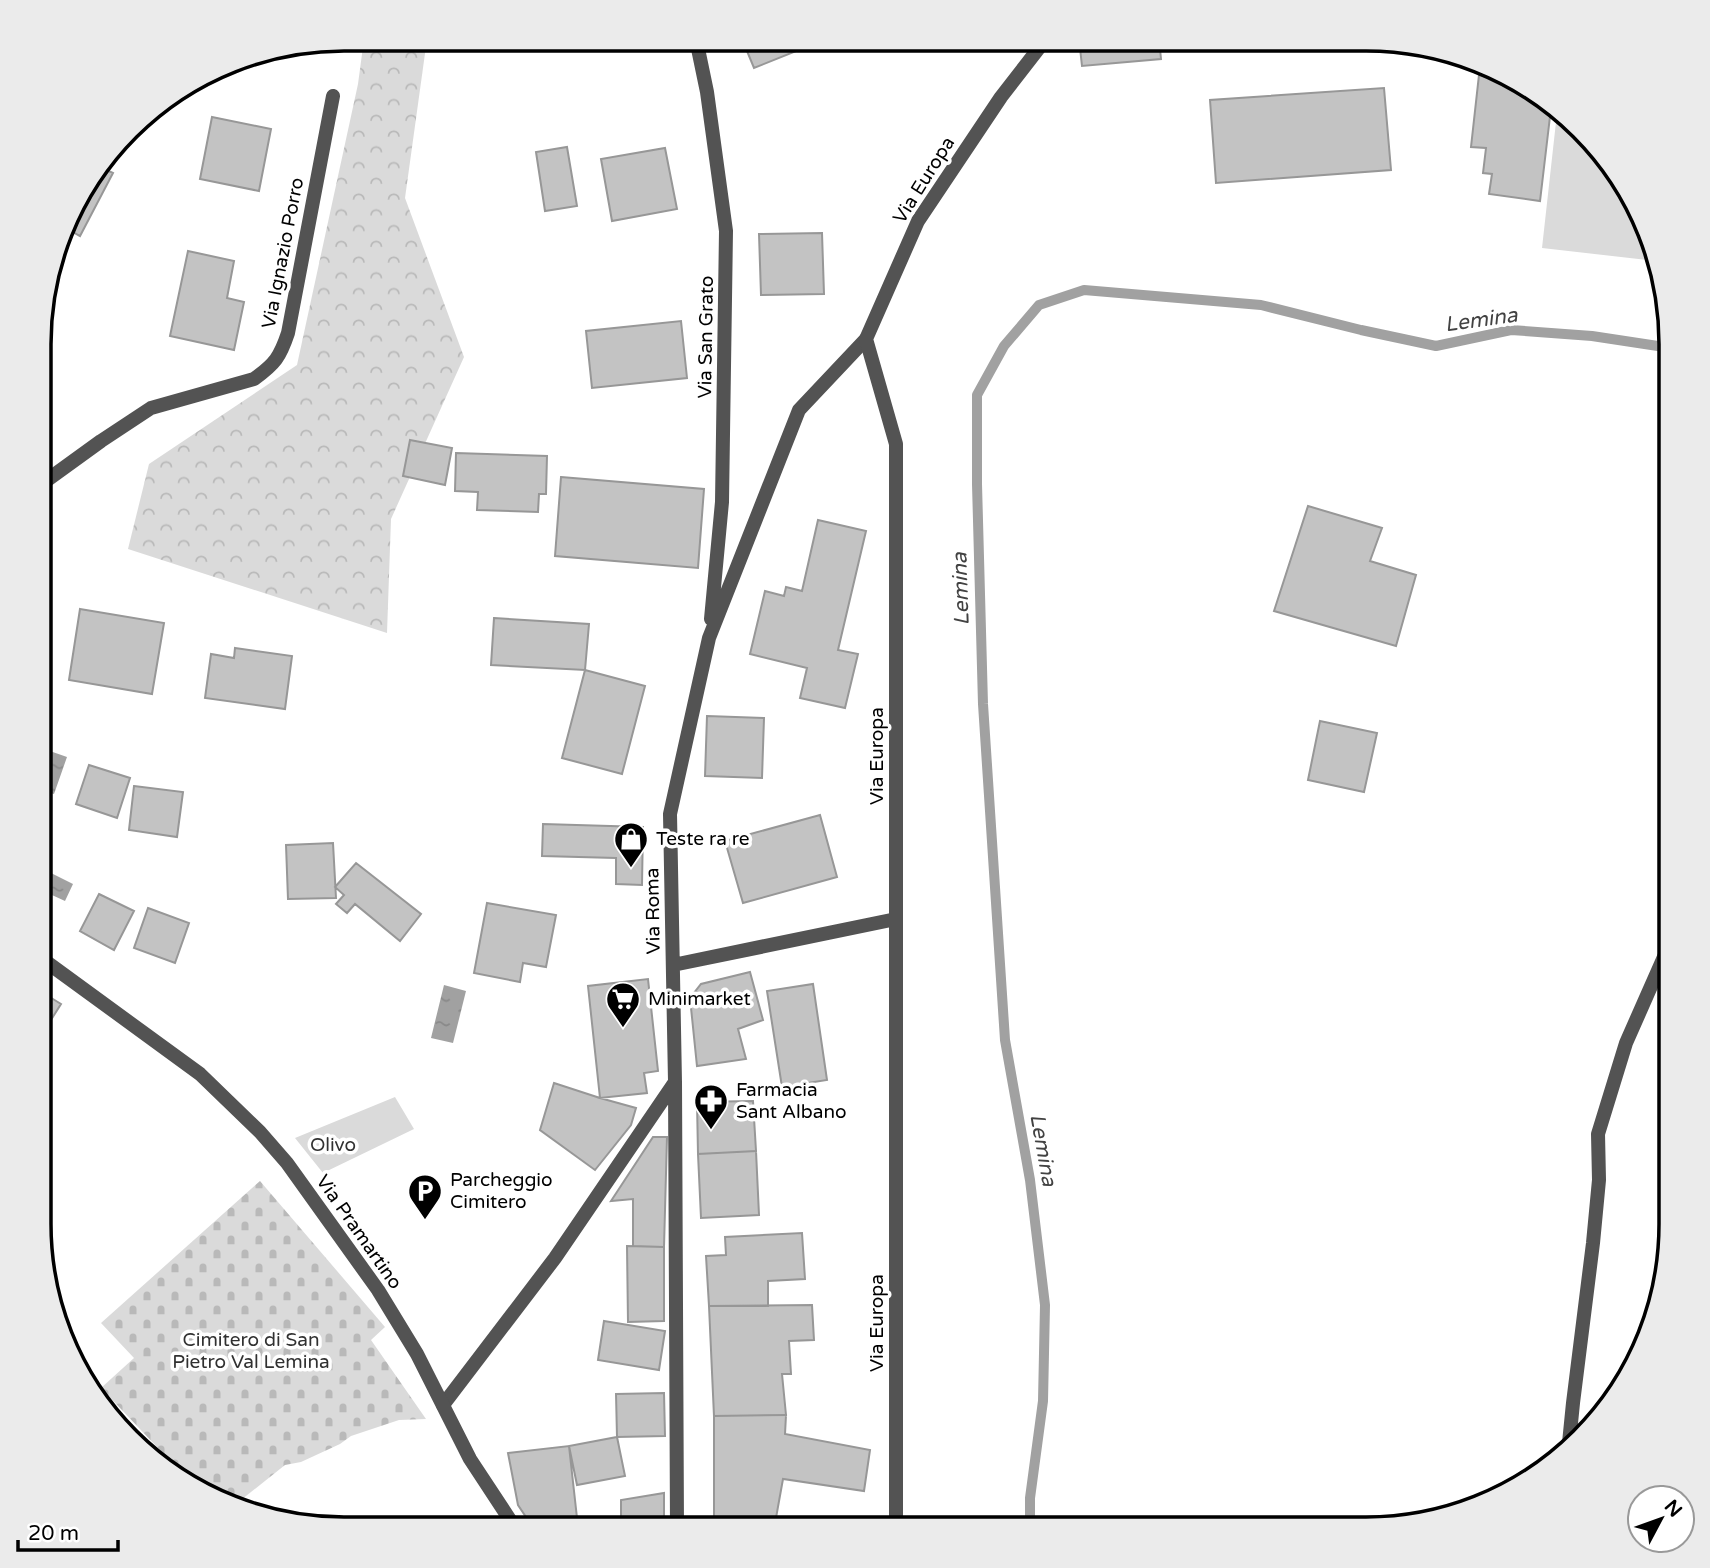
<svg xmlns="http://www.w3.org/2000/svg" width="1710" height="1568" viewBox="0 0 1710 1568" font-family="'Varela Round',sans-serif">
<defs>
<pattern id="forest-crowns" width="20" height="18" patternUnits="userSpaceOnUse" patternTransform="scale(1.75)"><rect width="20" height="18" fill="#dadada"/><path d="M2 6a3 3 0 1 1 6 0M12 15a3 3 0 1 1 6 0" fill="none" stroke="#b9b9b9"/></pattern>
<pattern id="cemetery-stones" width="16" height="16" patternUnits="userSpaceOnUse" patternTransform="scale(1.75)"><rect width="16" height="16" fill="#dadada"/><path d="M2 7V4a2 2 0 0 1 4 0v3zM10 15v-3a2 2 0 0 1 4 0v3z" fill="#b9b9b9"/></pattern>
<pattern id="water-ripples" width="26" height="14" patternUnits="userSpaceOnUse" patternTransform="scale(1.75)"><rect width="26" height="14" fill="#a1a1a1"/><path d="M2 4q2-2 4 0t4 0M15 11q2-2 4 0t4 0" fill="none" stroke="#898989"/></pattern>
</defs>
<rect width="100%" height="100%" fill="#fff"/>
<path fill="url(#forest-crowns)" d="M364,39h63l-22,159 59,159 -73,162 -4,114 -259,-84 21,-85 148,-99 61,-281z"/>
<path fill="url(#cemetery-stones)" d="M260,1181l125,146 -14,13 55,79 -27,1 -48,16 -11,8 -39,18 -16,3 -49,39 -27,-6 -15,-12 -93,-98 33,-30 -33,-35z"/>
<path fill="#dadada" d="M1557,113l39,30 52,84 8,34 -114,-13z
M395,1097l19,32 -91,44 -28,-35z"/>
<path fill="url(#water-ripples)" d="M47,750l20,7 -13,37 -12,-4v-24z
M41,868l32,16 -8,17 -24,-11z
M444,985l22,6 -13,52 -22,-5z"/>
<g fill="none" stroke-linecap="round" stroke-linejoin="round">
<path stroke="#a1a1a1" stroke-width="10" d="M1030,1529v-31l13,-97 2,-96 -15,-125 -25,-140 -22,-336 -6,-220v-89l27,-49 35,-41 45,-15 177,15 100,25 75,16 75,-16 81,6 79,12"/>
</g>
<path fill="#c3c3c3" stroke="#979797" stroke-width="2" d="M594,39h35l-34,4z
M742,39h84l-72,29z
M1079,39h80l2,20 -79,7z
M1495,69l6,1 50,38 -11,93 -51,-7 3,-20 -9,-1 3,-25 -15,-1 8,-72 15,2z
M1384,88l7,82 -175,13 -6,-83z
M212,117l59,12 -12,62 -59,-12z
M567,147l10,59 -32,5 -9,-59z
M665,148l12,61 -65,12 -11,-62z
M100,167l13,6 -33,63 -14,-8 14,-37z
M822,233l2,61 -63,1 -2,-61z
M188,251l46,10 -7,37 17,4 -10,48 -64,-14z
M681,321l6,57 -95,10 -6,-57z
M410,440l42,8 -7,37 -42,-9z
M456,453l91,3 -1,38h-7l-1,18 -61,-2 1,-18 -23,-1z
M561,477l143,12 -6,79 -143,-12z
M1308,506l74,22 -12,33 46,14 -20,71 -122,-35z
M818,520l48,11 -28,119 20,4 -13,54 -45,-10 7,-30 -57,-14 15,-63 19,5 2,-9 16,4z
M80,609l84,14 -12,71 -83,-14z
M494,618l95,6 -4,46 -94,-5z
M235,648l57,8 -7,53 -80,-11 6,-44 23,4z
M585,670l60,16 -23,88 -60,-16z
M707,716l57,2 -2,60 -57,-2z
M1320,721l57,12 -13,59 -56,-12z
M89,765l41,13 -13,40 -41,-14z
M134,786l49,6 -6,45 -48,-7z
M820,815l17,62 -94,26 -18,-62z
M543,824l100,3 -1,58 -26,-1v-26l-74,-2z
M333,843l3,55 -48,1 -2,-54z
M356,863l65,51 -21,27 -45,-37 -8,9 -11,-9 8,-9 -9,-8z
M99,894l35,17 -20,39 -34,-19z
M487,903l69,12 -10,52 -23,-4 -3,19 -46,-9z
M148,908l41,15 -14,40 -41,-15z
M750,972l13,48 -25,9 8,30 -49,7 -7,-68 11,-14z
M648,979l10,92 -14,2 3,20 -47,5 -12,-112z
M813,984l14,96 -45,7 -15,-96z
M40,991l21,13 -17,27 -4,-3z
M554,1083l46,15 36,10 -5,17 -36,45 -55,-40z
M753,1101l3,50 -58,3 -1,-52z
M653,1137h14l-3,110 -31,-1v-47l-22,2z
M756,1151l3,64 -58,3 -3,-64z
M802,1233l3,46 -37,2v25h-59l-3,-50 20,-1 -1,-18z
M627,1246l37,1v74l-36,1z
M812,1305l2,35 -25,1 2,33h-9l4,41 -72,1 -5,-110z
M604,1321l61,10 -6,39 -61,-10z
M664,1393l1,43 -48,1 -1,-43z
M786,1415l-1,19 85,16 -6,41 -81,-12 -9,50h-60v-113z
M617,1437l8,39 -48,9 -8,-39z
M569,1446l8,72 -43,11 -16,-24 -10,-52z
M664,1493v36h-43v-29z"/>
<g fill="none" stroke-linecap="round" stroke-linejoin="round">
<path stroke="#535353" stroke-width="14" d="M696,39l11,53 19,139 -4,271 -11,117
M43,483l58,-42 50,-33 103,-29c21,-15 26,-22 34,-46l45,-237
M673,965l223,-46
M443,1405l112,-147 120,-176
M1568,1453l5,-50 20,-160 6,-63 -1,-46 28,-91 45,-102
M677,1529l-2,-447 -5,-268 39,-176 90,-228 67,-71"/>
<path stroke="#535353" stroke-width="14" d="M41,958l159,116 60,58 27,31 91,127 39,64 53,105 46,70
M896,1529v-1085l-30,-105 52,-118 83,-124 45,-58"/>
</g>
<defs>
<g id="shop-pin" transform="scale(1.75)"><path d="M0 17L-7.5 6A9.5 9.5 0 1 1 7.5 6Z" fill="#000" stroke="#fff"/><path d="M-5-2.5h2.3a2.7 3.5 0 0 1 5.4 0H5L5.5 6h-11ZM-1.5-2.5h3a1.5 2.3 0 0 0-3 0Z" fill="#fff"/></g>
<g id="supermarket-pin" transform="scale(1.75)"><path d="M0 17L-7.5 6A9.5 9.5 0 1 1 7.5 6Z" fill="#000" stroke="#fff"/><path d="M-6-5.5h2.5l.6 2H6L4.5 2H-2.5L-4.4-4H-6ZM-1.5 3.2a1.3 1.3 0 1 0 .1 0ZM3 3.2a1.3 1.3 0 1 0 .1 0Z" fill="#fff"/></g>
<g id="pharmacy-pin" transform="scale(1.75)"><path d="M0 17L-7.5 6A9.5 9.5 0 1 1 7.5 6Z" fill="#000" stroke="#fff"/><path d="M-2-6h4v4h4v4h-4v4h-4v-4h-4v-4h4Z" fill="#fff"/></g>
<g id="parking-pin" transform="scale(1.75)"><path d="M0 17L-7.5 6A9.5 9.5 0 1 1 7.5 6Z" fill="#000" stroke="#fff"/><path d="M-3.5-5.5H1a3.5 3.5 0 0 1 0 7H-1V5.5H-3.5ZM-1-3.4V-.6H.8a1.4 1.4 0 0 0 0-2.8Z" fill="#fff"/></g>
</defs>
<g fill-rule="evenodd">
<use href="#shop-pin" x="631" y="839"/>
<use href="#supermarket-pin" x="623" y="999"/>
<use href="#pharmacy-pin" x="711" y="1101"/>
<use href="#parking-pin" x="425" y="1191"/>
</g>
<g text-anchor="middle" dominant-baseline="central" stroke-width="7" stroke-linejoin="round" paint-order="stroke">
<g font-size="19" fill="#000" stroke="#fff">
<text transform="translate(924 180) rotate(-58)">Via Europa</text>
<text transform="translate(283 253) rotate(-79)">Via Ignazio Porro</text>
<text transform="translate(706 337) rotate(-89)">Via San Grato</text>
<text transform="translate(877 756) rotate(-90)">Via Europa</text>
<text transform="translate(653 911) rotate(-91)">Via Roma</text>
<text transform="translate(359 1232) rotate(55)">Via Pramartino</text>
<text transform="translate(877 1323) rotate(-90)">Via Europa</text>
</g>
<g font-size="19" fill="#000" stroke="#fff" text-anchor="start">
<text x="656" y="839">Teste ra re</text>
<text x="648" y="999">Minimarket</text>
<text x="736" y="1090">Farmacia<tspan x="736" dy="22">Sant Albano</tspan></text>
<text x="450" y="1180">Parcheggio<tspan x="450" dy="22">Cimitero</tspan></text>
</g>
<g font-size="19" fill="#313131" stroke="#fff">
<text x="333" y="1145">Olivo</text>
<text x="251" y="1340">Cimitero di San<tspan x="251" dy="22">Pietro Val Lemina</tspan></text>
</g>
<g font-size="21" font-style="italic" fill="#424242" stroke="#fff">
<text transform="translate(1481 320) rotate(-8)">Lemina</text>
<text transform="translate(961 589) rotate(-92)">Lemina</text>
<text transform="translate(1043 1150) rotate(80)">Lemina</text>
</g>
</g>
<path d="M0 0H1710V1568H0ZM344 51H1366A293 293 0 0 1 1659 344V1224A293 293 0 0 1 1366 1517H344A293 293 0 0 1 51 1224V344A293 293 0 0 1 344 51Z" fill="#ebebeb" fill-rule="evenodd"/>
<path fill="none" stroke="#000" stroke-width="3.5" d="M344 51H1366A293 293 0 0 1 1659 344V1224A293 293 0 0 1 1366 1517H344A293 293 0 0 1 51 1224V344A293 293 0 0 1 344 51Z"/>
<g transform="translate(1661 1519) rotate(49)"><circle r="33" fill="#ffffff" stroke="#999999" stroke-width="2"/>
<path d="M0-5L12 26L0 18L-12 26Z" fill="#000000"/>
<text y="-10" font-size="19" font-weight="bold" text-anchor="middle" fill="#000000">N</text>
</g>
<path d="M18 1540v10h100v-10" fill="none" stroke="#000000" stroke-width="3.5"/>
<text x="28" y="1540" font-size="21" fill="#000000" stroke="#ffffff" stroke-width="5" paint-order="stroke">20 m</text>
</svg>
